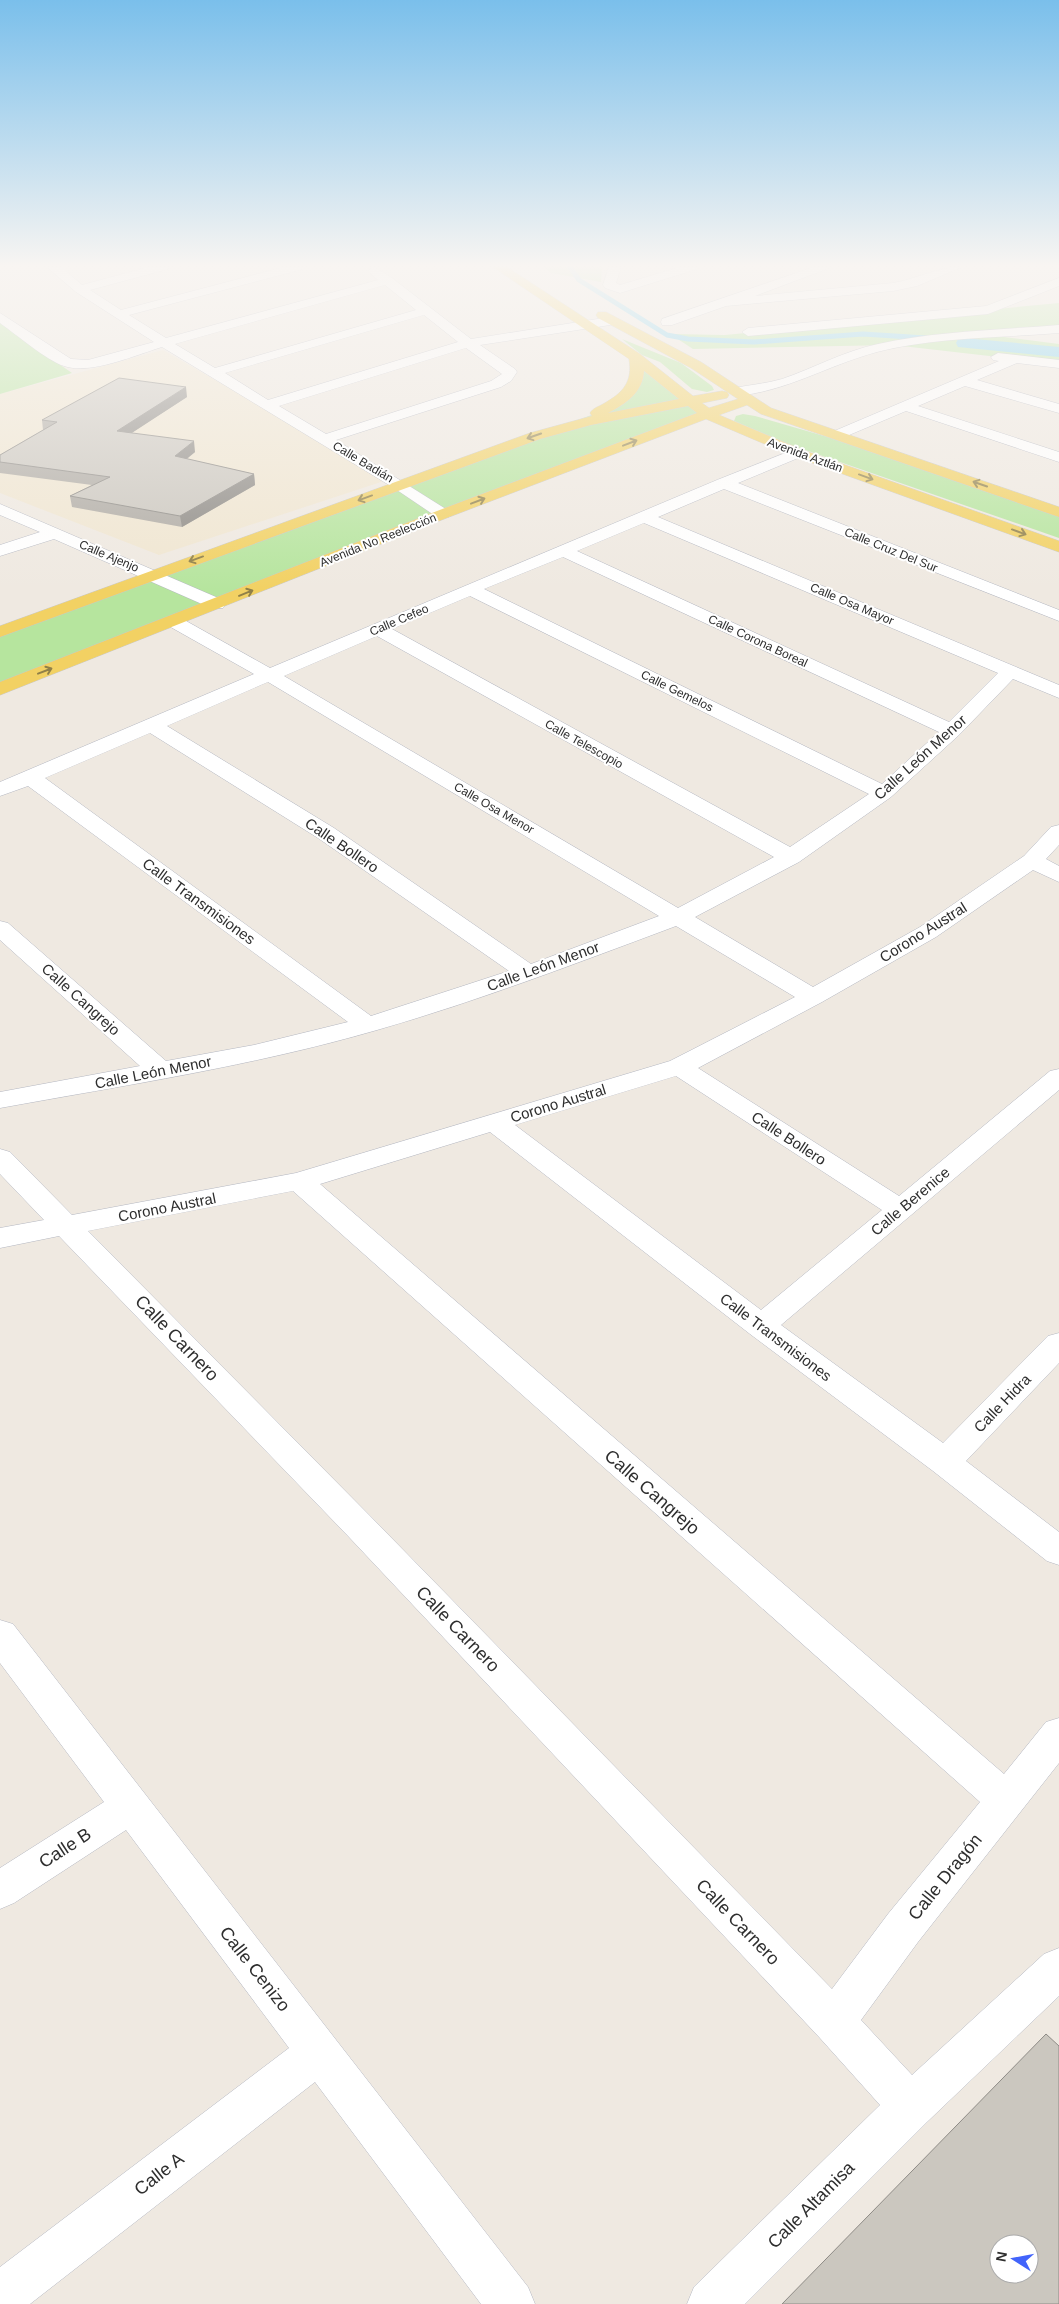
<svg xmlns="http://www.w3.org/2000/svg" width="1059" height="2304" viewBox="0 0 1059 2304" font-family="Helvetica,sans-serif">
<rect width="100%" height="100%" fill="#efe9e1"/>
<path fill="#f0e6d1" d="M163,350l184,106 37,25 -225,74 -159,-62v-99z"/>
<path fill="#b6e59e" d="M544,267h58l-1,15 -50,-9z
M1059,303v26l-63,7 63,8v20l-166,-19 -200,4 -23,-15 55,1z
M0,323l72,50 -72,21z
M622,339l59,24 31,23 2,4 -7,2 -15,-3 -32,-27 -18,-7z
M635,357l72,57 -707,277v-60l597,-218 35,-24z
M743,414l12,2 90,26 214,73v23l-271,-94 -54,-23 2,-5z"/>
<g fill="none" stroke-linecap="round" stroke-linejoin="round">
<path stroke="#75cff0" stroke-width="5" d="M570,267l9,13 88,55 21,4 66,3 109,-8 63,4"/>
<path fill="#75cff0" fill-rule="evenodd" d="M964,338l95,9v10l-101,-10 -2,-4 2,-4z"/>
<g stroke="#b4b7c1" stroke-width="1">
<path id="minor" d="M47,267h14l21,18 67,-18h21l-2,2 -78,21 31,20 163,-43h21l-2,2 -174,46 37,23 212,-58 -10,-9 6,-4 18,11 79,61 139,-22 6,4 -6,4 -130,20 35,24 2,3 -6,9 -10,6 -165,53 113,71 2,3 -2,3h-12l-43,-29 -232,-141c-26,8 -72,28 -98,19 -18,-6 -47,-31 -64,-43v-10l71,46 17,1 66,-18 -78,-50zM385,285l31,25 -201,58 -40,-24zM424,315l34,27 -190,58 -43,-27zM466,348l36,26 -11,7 -165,53 -47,-28z
M609,267h12l-5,16 4,2 60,-18h19l-2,2 -77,24 -15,-5 -2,-3z
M814,267h18l-77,29 138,-13c24,-4 44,-16 69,-16l-45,19 -24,5 -167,15 -54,19h-10l-1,-3 1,-3z
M1059,278v8l-71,28 -240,22 -6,-4 6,-4 238,-22z
M1059,325v8c-60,5 -124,4 -182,19 -49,13 -91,40 -142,44l-7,-4 2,-3c17,-4 35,-5 52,-10 32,-11 62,-28 96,-35 59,-13 121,-14 181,-19z
M998,353l61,7v8l-42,-5 -40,17 82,24v9l-94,-27 -47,20 141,46v10l-153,-51 -64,27h-10l-2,-3 2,-3 167,-71 -6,-1 -2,-3z
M798,448l8,5 -3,3 -65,27 321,127v11l-335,-132 -66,28 401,168v13l-46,-19 -54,56 -68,62 -92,65 -104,55 118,70 107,-60 104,-71 27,-29 8,-2v20l-13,14 13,7v16l-26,-12 -97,67 -114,65 -124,66 201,128 151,-125 9,-2v21l-278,235 162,118 105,-107 11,-3v30l-93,98 93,71v33l-12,-4 -114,-90 -183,-137 -260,-202 -170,52 684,590 42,-52 13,-4v45l-141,179 -57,78 51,55 132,-121 15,-6v48l-132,126 -182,182h-58l7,-17 186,-182 -61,-68 -471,-501 -289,-300 -59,12v-20l44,-8 -44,-46v-25l10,3 62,63 224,-42 374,-112 125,-64 -119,-71c-99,37 -198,75 -299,104 -124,36 -251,55 -377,78v-16l140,-26 -140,-126v-19l8,2 158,138 88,-16 94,-23 -320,-236 -28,10v-14l254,-108 -87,-49 -3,-4 3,-4h12l91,51 447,-188zM644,523l354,150 -49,49 -372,-171zM563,557l376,175 -57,52 -398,-195zM470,596l399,198 -79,53 -398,-218zM377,636l397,221 -96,51 -394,-232zM268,682l391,234 -128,48 -197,-136 -167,-102zM150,733l168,105 191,133 -138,45 -326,-238zM676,1076l206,134 -121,100 -246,-185zM293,1191l687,611 -92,112 -56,75 -460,-471 -284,-287z
M0,504l223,96 3,4 -3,4h-12l-157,-69 -54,17v-11l40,-13 -40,-17z
M0,1620l13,4 515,663 7,17h-54l-166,-222 -285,222h-30v-37l289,-219 -163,-218 -112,73 -14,6v-41l104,-66 -104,-139z"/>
</g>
<g stroke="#c9c9c9" stroke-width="1">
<path id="major" d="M493,267h14l133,87 53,42 29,-5 5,1 2,3 -2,3 -25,5 7,5 29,-9 -47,-31 -93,-50 -2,-3 2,-3h8l95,50 70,46 288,99v10l-298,-103 -14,-9 -28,10 84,35 256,91v11l-266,-96 -87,-37 -257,98 -449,178v-13l437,-171 260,-98 -9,-7 -97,19 -51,14 -540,198v-11l530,-193 62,-17 -2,-3c3,-5 8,-6 13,-9 20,-11 30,-22 26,-45zM644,371l35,28 -71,14c18,-9 35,-21 36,-42z"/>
</g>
<use href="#minor" fill="#fff" fill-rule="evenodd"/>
<use href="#major" fill="#f2d163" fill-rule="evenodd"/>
</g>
<path fill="#afaba4" d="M187,397l-56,36 64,19 -8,7 67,15 1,11 -73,42 -110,-20 -2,-11 22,-11 -92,-12v-18l43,-25 -1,-10z"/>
<path fill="#8e8b86" d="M186,387l1,10 -69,45 -1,-11z
M194,441l1,11 -19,15 -1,-11z
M254,474l1,11 -73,42 -2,-11z"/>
<path fill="#cbc7bf" stroke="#8e8b86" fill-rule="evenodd" d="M119,378l67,9 -69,44 77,10 -19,15 79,18 -74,42 -110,-20 40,-19 -110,-15v-7l57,-33 -15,-2z
M1046,2034l13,12v258h-277zM999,2244h30v30h-30z"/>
<defs><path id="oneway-shaft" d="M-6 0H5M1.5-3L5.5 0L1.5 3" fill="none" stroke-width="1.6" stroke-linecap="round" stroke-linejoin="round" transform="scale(1.25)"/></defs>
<g stroke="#908048">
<use href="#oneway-shaft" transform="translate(534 436) rotate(161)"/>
<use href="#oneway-shaft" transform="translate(630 443) rotate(-21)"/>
<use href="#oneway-shaft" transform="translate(866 477) rotate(20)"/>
<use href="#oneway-shaft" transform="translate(980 484) rotate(-161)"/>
<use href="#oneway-shaft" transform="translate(365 498) rotate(160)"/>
<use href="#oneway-shaft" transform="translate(478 501) rotate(-21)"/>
<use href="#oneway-shaft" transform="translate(1019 532) rotate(20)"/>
<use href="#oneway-shaft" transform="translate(196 559) rotate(160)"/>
<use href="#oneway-shaft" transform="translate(246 593) rotate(-22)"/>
<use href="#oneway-shaft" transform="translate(45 671) rotate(-21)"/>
</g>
<linearGradient id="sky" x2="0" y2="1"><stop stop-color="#7abfeb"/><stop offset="0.45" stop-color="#f8f5f2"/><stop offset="1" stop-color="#f8f5f2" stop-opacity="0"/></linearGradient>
<rect width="1059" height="590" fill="url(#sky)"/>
<g text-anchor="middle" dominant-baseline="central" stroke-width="4" stroke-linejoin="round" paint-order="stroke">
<g font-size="12" fill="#2e2e2e" stroke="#fff">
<text transform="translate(805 455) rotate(20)">Avenida Aztlán</text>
<text transform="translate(363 462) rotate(31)">Calle Badián</text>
<text transform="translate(378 540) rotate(-22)">Avenida No Reelección</text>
<text transform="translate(891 550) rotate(22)">Calle Cruz Del Sur</text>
<text transform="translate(109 556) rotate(23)">Calle Ajenjo</text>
<text transform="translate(852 604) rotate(23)">Calle Osa Mayor</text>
<text transform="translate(399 620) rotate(-23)">Calle Cefeo</text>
<text transform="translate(758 641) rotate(25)">Calle Corona Boreal</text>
<text transform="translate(677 691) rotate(26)">Calle Gemelos</text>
<text transform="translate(584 744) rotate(29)">Calle Telescopio</text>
<text transform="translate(494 808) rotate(30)">Calle Osa Menor</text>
</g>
<g font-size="15" fill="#2e2e2e" stroke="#fff">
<text transform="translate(920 757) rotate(-42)">Calle León Menor</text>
<text transform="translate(342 845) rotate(34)">Calle Bollero</text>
<text transform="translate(199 901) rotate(36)">Calle Transmisiones</text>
<text transform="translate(923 932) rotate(-32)">Corono Austral</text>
<text transform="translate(543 966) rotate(-20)">Calle León Menor</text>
<text transform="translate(81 999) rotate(42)">Calle Cangrejo</text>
<text transform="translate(153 1072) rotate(-11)">Calle León Menor</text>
<text transform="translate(558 1103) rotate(-17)">Corono Austral</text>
<text transform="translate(789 1138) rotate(33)">Calle Bollero</text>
<text transform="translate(910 1201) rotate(-40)">Calle Berenice</text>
<text transform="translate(167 1207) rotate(-11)">Corono Austral</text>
<text transform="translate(776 1337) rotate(37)">Calle Transmisiones</text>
<text transform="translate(1002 1403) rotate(-46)">Calle Hidra</text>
</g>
<g font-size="18" fill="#2e2e2e" stroke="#fff">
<text transform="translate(177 1338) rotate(46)">Calle Carnero</text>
<text transform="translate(652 1492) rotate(41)">Calle Cangrejo</text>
<text transform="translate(458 1629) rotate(46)">Calle Carnero</text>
<text transform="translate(65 1848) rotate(-33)">Calle B</text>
<text transform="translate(945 1877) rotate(-51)">Calle Dragón</text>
<text transform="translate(738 1922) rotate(46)">Calle Carnero</text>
<text transform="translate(255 1969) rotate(52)">Calle Cenizo</text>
<text transform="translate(159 2174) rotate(-38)">Calle A</text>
<text transform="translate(811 2205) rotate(-45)">Calle Altamisa</text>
</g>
</g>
<g transform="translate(1014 2259) rotate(281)"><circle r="24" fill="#ffffff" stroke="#ababab"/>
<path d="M0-4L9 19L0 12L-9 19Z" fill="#4264fb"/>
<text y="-8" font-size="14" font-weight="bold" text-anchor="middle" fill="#2e2e2e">N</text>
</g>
</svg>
